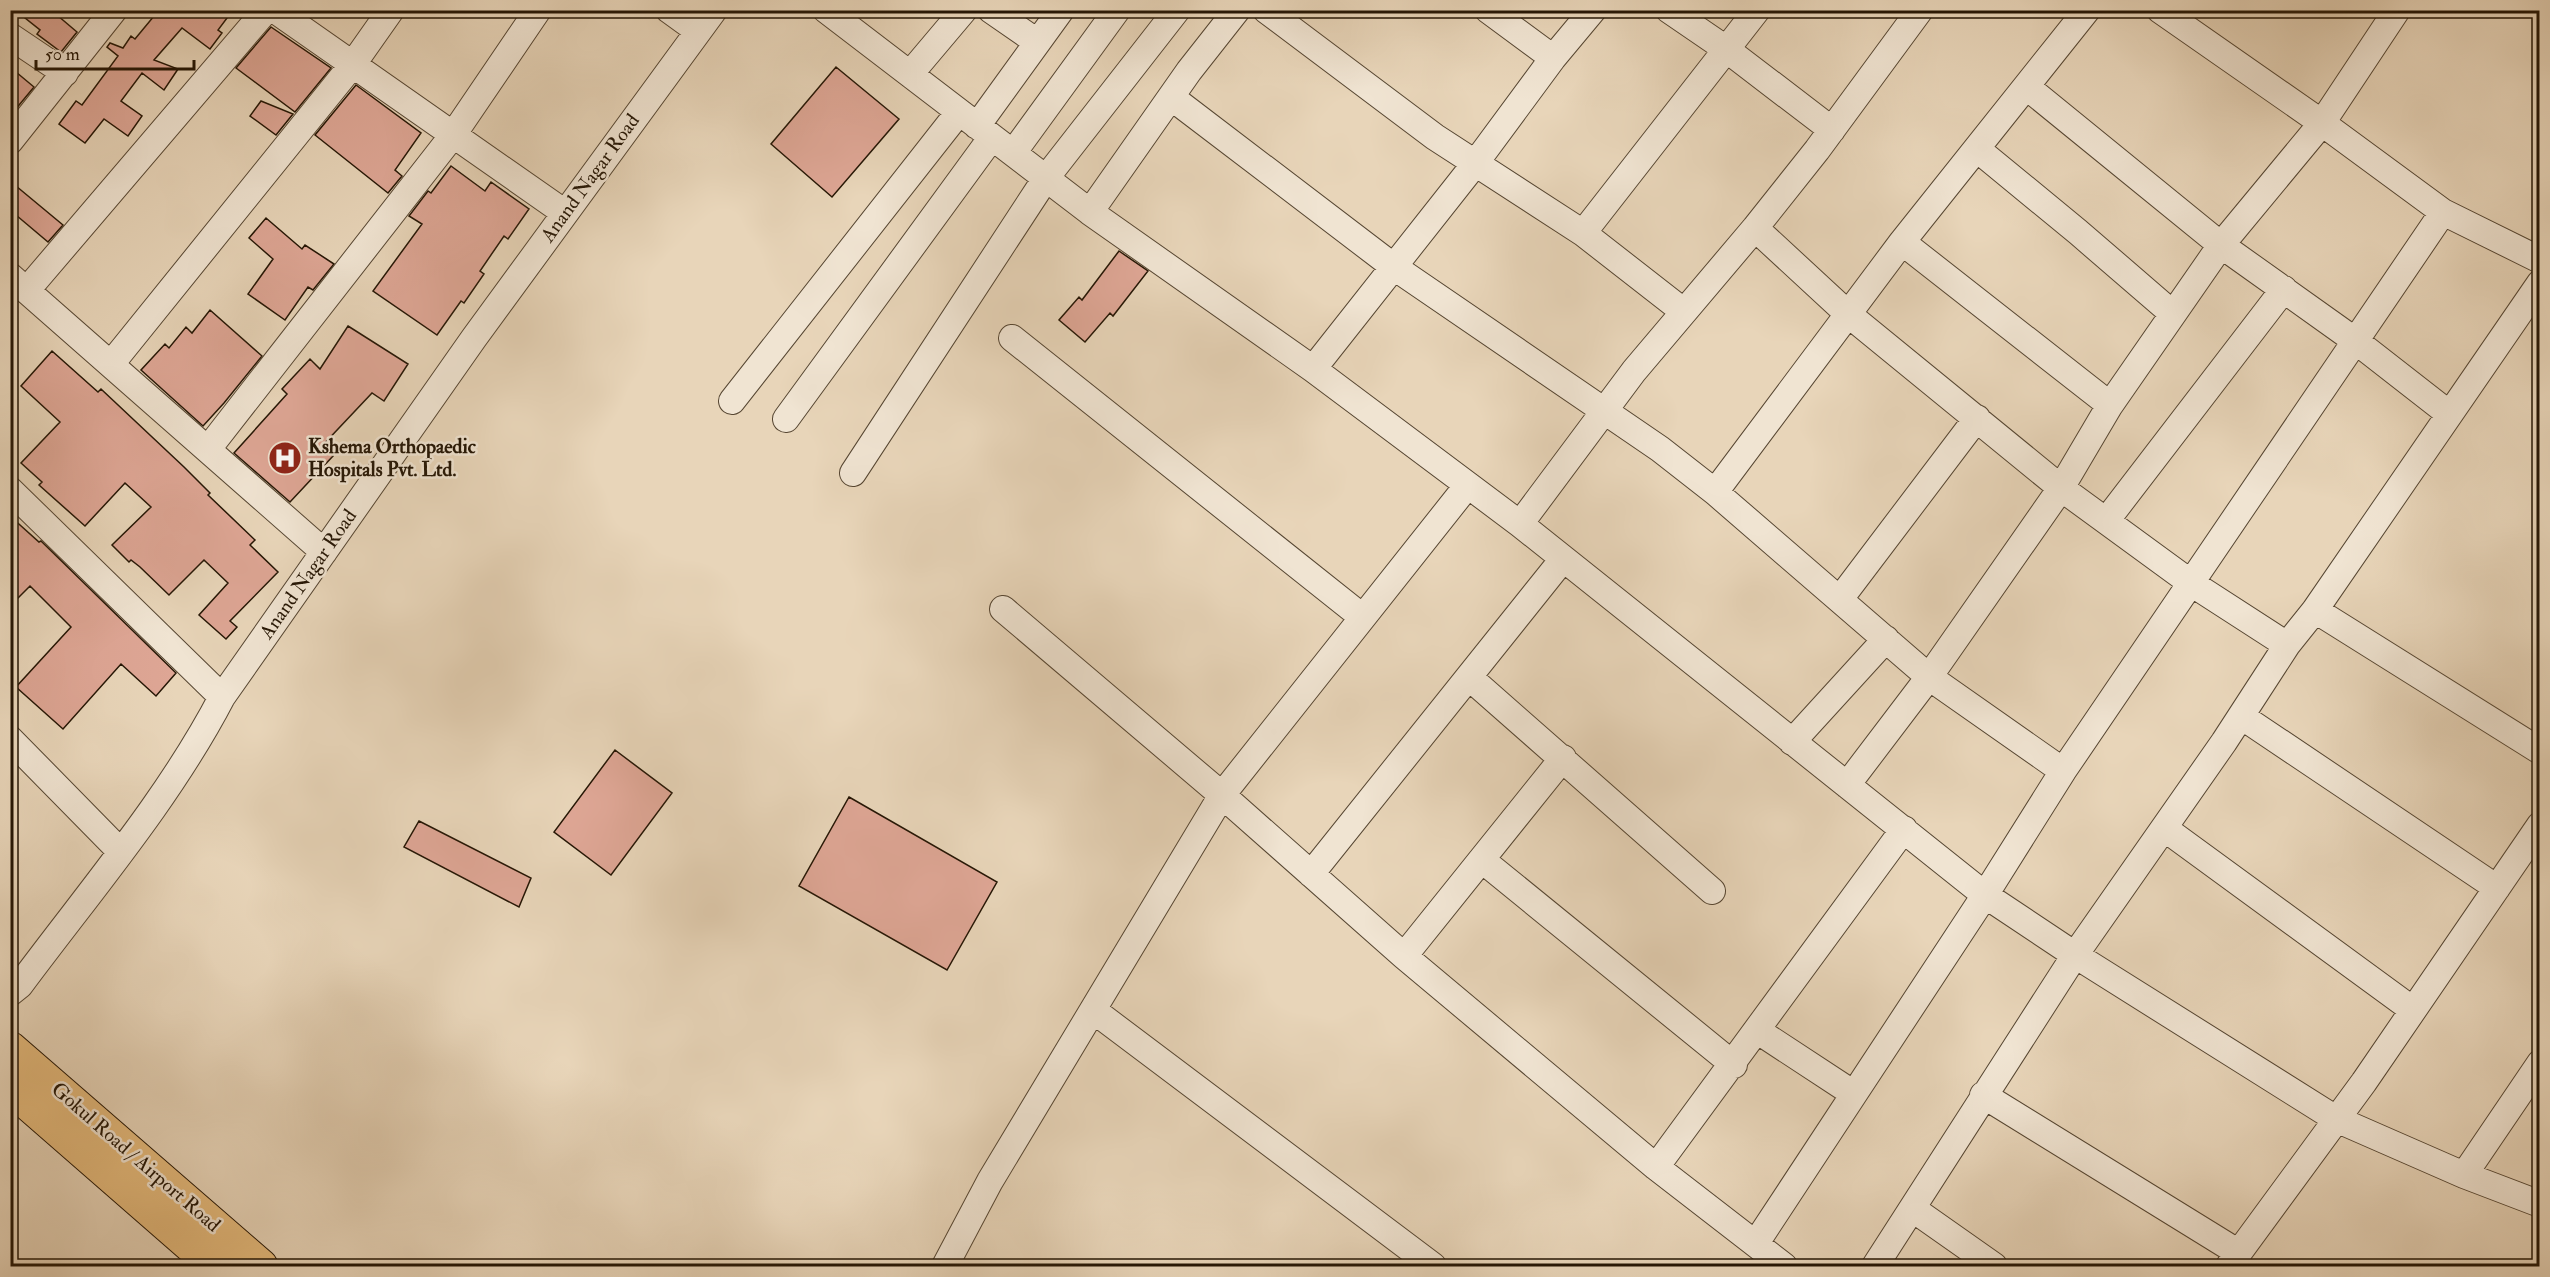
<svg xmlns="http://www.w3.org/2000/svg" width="2550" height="1277" viewBox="0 0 2550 1277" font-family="'IM FELL Double Pica',serif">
<rect width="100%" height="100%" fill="#e8d5b9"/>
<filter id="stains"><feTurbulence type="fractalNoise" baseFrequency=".00333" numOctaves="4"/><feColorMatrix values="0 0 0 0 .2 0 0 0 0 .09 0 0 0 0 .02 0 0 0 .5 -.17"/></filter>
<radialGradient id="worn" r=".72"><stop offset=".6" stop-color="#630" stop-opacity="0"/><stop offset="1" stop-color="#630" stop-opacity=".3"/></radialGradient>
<path fill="#dea695" stroke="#251605" stroke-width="1.5" d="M15,10h36l26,22 -16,20 -24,-18 3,-4z
M159,10h74l-15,20 4,3 -12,16 -28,-21 -28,32 24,9 -14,21 -22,-17 -21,28 21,15 -14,20 -24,-17 -19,24 -26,-19 17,-23 6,4 36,-49 -11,-9 3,-4 13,5 8,-12 4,3z
M271,27l60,41 -36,44 -59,-44z
M10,67l24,20 -24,29z
M836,67l63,52 -67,78 -61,-53z
M356,85l65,48 -26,37 7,6 -14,17 -73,-58z
M261,101l32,13 -17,21 -26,-19z
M451,166l34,25 6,-9 38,27 -21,30 -4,-3 -24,35 4,3 -20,29 -3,-2 -24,34 -64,-44 49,-67 -13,-8 19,-25 3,2z
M10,181l53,44 -15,17 -38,-32z
M266,218l36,31 3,-4 29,19 -21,26 -5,-3 -23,33 -37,-26 25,-35 -24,-21z
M1119,251l29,20 -35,45 -3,-3 -25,29 -26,-22 20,-23 3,3z
M210,310l52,46 -38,47 -21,23 -62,-56 24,-26 4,4 17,-21 6,6z
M348,326l60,38 -24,37 -12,-8 -50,53 11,10 -43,46 -56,-49 53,-59 -5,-5 28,-30 10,10z
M52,351l46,41 3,-3 83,78 26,26 -2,2 47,45 -5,5 28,27 -48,49 7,6 -11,12 -27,-24 29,-32 -24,-23 -35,35 -29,-28 -9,-7 -2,2 -17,-17 39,-38 -26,-24 -40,43 -46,-41 3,-3 -21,-19 39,-41 -39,-36z
M10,516l29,26 2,-1 135,132 -20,23 -35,-32 -58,65 -47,-42 55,-60 -41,-41 -20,20z
M615,750l57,43 -61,82 -57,-43z
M849,797l148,85 -50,88 -148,-84z
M419,821l112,57 -12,29 -115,-60z"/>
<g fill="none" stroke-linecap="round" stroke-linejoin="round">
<g stroke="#564632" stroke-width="28">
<path id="minor" d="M275,10l290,203
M669,10l29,21
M826,10l264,202 223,157 207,155 465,371 90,60 261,164 128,56 76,29
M991,10l46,32
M1266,10l169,127 148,96 100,78
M1488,10l65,48
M1669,10l57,39 106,81
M2160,10l162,113 75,-113
M10,36l55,37
M910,74l54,-64
M2027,87l194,158 136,97 91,71
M1171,97l223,170 266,182 55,43 214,185 134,94
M977,126l84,-116
M10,141l104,-131
M1977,149l101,83 95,82
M1013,153l104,-143
M1090,212l99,-141 48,-61
M1755,228l93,86 213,174 130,95 96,62
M1583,233l174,-223
M1902,242l208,163 111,-160 101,-122 121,89 97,48
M10,276l314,276
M27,290l239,-280
M1012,338l349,278
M111,364l242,-300 38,-54
M1313,369l161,-204 79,-107 40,-48
M732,401l227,-289
M786,419l206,-282
M208,449l245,-314 85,-125
M853,473l193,-295 131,-168
M10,490l212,207
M1715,492l187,-250 185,-232
M2106,521l178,-232
M1520,524l114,-153 121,-143 62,-78 103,-140
M1840,599l137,-181
M1003,609l219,186 182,161 159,-198
M2315,610l225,141
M1470,678l242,213
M2241,716l256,172
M10,739l110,112
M1792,742l94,-103
M1847,785l82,-108 132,-189 49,-83
M2164,828l249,182
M1482,860l252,205
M1311,874l252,-315
M1404,956l252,211 128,99
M10,993l10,-8c69,-93 149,-186 202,-288l252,-359 240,-328
M1093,1010l340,256
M1758,1031l96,63
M1983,1095l256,158
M1656,1167l248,-338
M2464,1175l76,-112
M1913,1209l81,57
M1756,1243l229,-348 78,-124 380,-559
M945,1266l45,-85 232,-386 245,-309
M1875,1266l200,-311 149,-213 63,-97 28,-35 225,-327
M2229,1266l135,-184 176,-257"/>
</g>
<g stroke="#251605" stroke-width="35">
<path id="major" d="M10,1048l251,218
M10,1088l204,178"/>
</g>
<use href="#minor" stroke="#f0e4d2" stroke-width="26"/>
<use href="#major" stroke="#e4ba7c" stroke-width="33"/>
</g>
<defs>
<g id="hospital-disc" transform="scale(1.725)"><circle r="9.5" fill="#8f2418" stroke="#f0e4d2"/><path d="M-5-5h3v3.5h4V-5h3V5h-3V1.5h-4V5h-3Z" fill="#fff"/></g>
</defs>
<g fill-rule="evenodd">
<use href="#hospital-disc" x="285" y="458"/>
</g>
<g text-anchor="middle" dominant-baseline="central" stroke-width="5" stroke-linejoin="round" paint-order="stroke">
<g font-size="20" fill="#251605" stroke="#f0e4d2">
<text transform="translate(590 178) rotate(-54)">Anand Nagar Road</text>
<text transform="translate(308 574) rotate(-55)">Anand Nagar Road</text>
<text transform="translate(136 1157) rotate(41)">Gokul Road / Airport Road</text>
</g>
<g font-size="20" font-weight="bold" fill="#251605" stroke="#f0e4d2" text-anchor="start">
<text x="308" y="446">Kshema Orthopaedic<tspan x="308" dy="23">Hospitals Pvt. Ltd.</tspan></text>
</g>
</g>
<rect width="2550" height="1277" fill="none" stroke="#e8d5b9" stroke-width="36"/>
<rect x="12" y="12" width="2526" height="1253" fill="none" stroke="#251605" stroke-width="3"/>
<rect x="18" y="18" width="2514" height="1241" fill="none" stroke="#251605" stroke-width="1.5"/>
<path d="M36 60v9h158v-9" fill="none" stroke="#251605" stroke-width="3"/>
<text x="45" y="60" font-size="18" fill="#251605" stroke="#f0e4d2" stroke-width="4.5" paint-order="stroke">50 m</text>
<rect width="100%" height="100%" filter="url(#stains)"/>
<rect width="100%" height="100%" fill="url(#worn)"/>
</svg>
